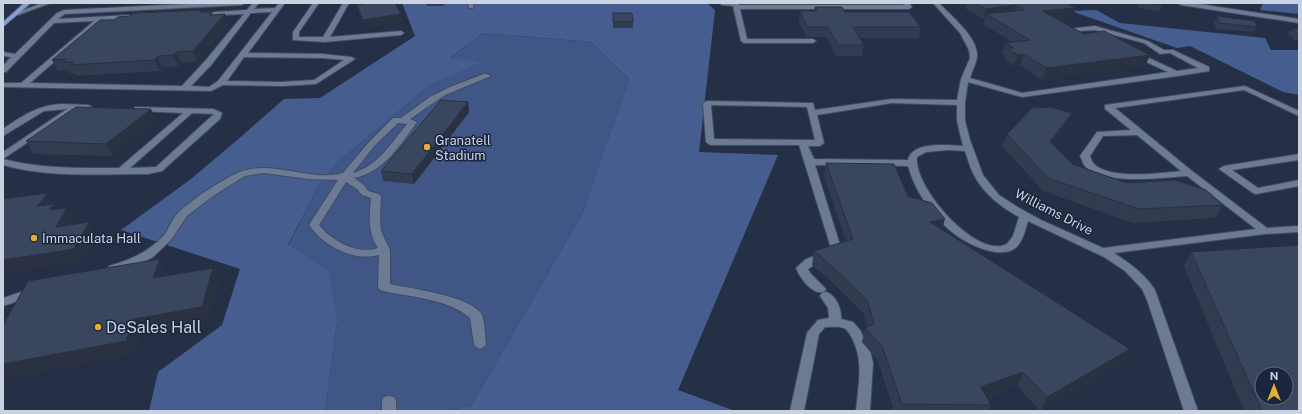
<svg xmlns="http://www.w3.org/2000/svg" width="1302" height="414" viewBox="0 0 1302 414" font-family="'Public Sans',sans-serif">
<rect width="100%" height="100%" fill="#253047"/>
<path fill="#405687" d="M483,33l108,9 38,37 -47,135 -111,192 -28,5h-118l12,-89 -49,-76 31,-61 21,-25 89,-74 52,-24 -32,-3z"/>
<path fill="#465d8f" d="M402,3h305l8,7 -16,142 79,3 -100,235 57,21h-292l28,-5 111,-192 47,-135 -38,-37 -108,-9 -33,25 32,4 -53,24 -89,74 -21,25 -31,60 41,26 8,51 -12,89h-176l9,-39 64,-47 18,-56 -119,-39 70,-51 52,-44 41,-36 36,-1 95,-62z
M1263,3h36v11l-39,-4z
M1096,10l24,13 145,15 6,12h28v45l-16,-3 -93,-46 -13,2 -106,-37z"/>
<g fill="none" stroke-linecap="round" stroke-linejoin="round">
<g stroke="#434b5f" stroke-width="2">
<path id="minor" d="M42,3h9l-33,12 -5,-1z
M205,3h40l-3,2 -177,9 -7,5 71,-4 3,2 -3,2 -27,1 -72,63 152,3 24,-26 38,-46 -43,2 -3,-2 1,-1 48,-3 6,-7h6l-5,6 21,-1 4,-5h6l-37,50 75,1 28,3 4,2 -39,25 -34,2 -59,-1 -12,6 -208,-4v-4h18l73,-62 -40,2 -48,49h-3v-6l8,-9 -8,-1v-4l12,2 42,-41 7,-3zM272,12l-54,69 -9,6 -18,-1 21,-22 39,-51zM244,57l79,1 21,2 -30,20 -32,2 -55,-1z
M313,3h6l-20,29v5h24l20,-34h6l-19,34 71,-6 3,2 -3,2 -77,7 -31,-2v-8z
M468,3h6l-1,5h-4z
M719,3h19l1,2h165l-1,-2h6l3,4 -3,2h-169l7,30h66l3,2 -3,2h-69l-3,-2 -8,-35 -11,-1z
M933,3h6c12,13 40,35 38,54 -1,7 -5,14 -7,21l52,15 146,-21 -35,-16v-4h3l41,19 21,-3 -28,-15 -10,1 -16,-11 -49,-13 -30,2v-2l2,-1 28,-3 32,9 21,6 16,9h9l36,17v4l-31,5 -156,21 -54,-15 -3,20v19l5,19 13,35 16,20 20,13 22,12 62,28 153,-19 -69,-53c-24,2 -83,9 -101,-9 -3,-2 -4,-8 -6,-11l17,-24 34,-2 -26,-21v-4l140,-19 54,25v5l-55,-26 -129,18 77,63 75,57 32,-2v6l-34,2 -151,19c15,10 31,21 41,37l43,121h-14l-37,-111 -5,-11 -17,-18 -21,-14 -76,-36c-3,9 -5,22 -14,28 -6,4 -16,4 -24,2 -39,-9 -71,-47 -82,-85l-93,-1 25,80v8l-1,2 -25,10 -6,4 2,4 16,16 -2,3c-12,3 -24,-14 -28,-24l10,-9 24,-8v-6l-31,-100h-89l-4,-3 -3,-39 4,-2 103,2h3l2,7 77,-11 65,1 4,-21 9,-21 -1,-8 -9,-17zM892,103l65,2v16l6,25c-15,-1 -51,-5 -55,14l-94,-1 -6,-13h12l4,-3 -7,-28zM711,105l96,2 8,33 -101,-1zM1137,135l44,36c-21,2 -71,9 -87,-7 -2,-2 -3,-5 -4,-8l13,-20zM948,150l17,1c3,8 5,17 9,24 9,18 28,33 45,42l-6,19 -6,8c-30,16 -94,-57 -90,-87l9,-5z
M1178,3h15l106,16v4l-118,-18z
M484,74h3l4,2 -46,19 -35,24 7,3c-16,22 -34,51 -63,56l10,7 4,6 11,3 2,2 -1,22 1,13 9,19v34c22,5 76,11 91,29 4,6 4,24 5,31l-2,3 -4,2 -4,-2 -2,-3 -4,-26c-25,-21 -60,-20 -90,-28l-2,-3 1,-32c-26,7 -55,-9 -70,-30l29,-45 -30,-1 -44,-6 -19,3 -32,20 -26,20 -16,24 -18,17 -13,7 -27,9 -4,-1 -2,-3 2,-3c21,-6 40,-14 55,-31 5,-6 7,-14 13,-21 11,-12 47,-36 63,-42 33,-13 69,10 103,1l26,-31 24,-24h8l29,-21 20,-10zM398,123l9,1c-15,18 -29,42 -54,49l22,-28zM346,182l11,7 5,6 9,3c-2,18 -3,35 7,50 -21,7 -46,-7 -59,-23z
M62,104l26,1 4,2 -4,2h-11l-74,50v-7l64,-43 -23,2 -41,25v-7c19,-13 35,-24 59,-25z
M135,107l78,2 9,4 -2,6 -58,52 -14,3c-48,0 -99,4 -145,-9v-6c38,10 76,9 116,9l64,-55 -45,-2 -4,-2zM192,113l22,1 -58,53 -26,1z
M1299,154v6l-67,10 26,18 41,-8v6l-43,8 -3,-1 -34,-24 5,-3z
M33,288l4,1 2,3 -2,3 -34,11v-8z
M826,292c10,3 16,17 15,27l12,3 7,8 10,20 3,13 -3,48h-14c2,-24 8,-48 -3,-71 -2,-4 -5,-10 -9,-12 -6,-2 -13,-1 -19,-1l-6,7 -15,77h-14l17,-78 11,-13 11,-2 -1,-10 -8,-12 2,-3z
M389,396l5,1 2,4v10h-14v-10l2,-4z"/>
</g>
<g stroke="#434b5f" stroke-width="2">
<path id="major" d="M24,3h7l-28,24v-5z"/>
</g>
<use href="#minor" fill="#6d7a94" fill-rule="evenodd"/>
<use href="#major" fill="#869dce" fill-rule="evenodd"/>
</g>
<path fill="#323c51" d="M361,3h34l8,19 -38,6 -6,-15 -2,-8h4z
M426,3h19l-1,3h-17z
M967,3h100l9,5 -3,10 -16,1 27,15 66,21 -5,11 -103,14 -22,-15 -6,1 -10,-7 1,-4 -3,-2 4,-10 6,-1 -29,-18 2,-6 -2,1 -18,-11z
M1135,3h25l2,2 -2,6 -21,-3z
M815,7l30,5 76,15 -2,11h-60l5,7 -2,11h-26l-10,-19h-20l-7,-15 1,-11h14z
M203,10v2l11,3 14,9 -31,38 -16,1 -3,3 -16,1 -3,4 -83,5 -2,-3h-5l-1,-3 -10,1 -6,-11 62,-40z
M613,13h19l1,15h-20z
M1217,16l40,11 -3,5 -38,-3 -2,-7z
M1292,28l7,1v11h-4l-7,-6z
M468,102l1,10 -55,72 -31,-3 -2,-10z
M1072,113l-5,12 -14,20 19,19 55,19 96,22 -8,13 -82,5 -90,-32 -41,-45 5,-12z
M157,121l-44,35 -80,-2 -7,-13z
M826,163l82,33 34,34 188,119 -8,15 -81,47h-1l-23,-25 -30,12 4,7 -3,6h-94l-16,-50 -16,-19 3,-14 2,-1 -3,-13 -31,-31 -21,-18 2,-14 32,-10 -22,-65z
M1191,252l108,159h-55l-60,-145z"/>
<path fill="#293142" d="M1016,5l-3,10 -27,-1 -1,4 -2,1 3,-10z
M1076,8l-3,10 -34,3 3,-10z
M225,14l3,10 -31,38 -4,-11z
M401,14l2,8 -38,6 -2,-8z
M176,52l5,11 -3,3 -5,-11z
M1024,54l-4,11 -6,1 4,-11z
M1150,55l-5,11 -103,14 4,-12z
M158,56l4,11 -3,4 -5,-11z
M468,102l1,10 -55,72 -2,-10z
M151,109l6,12 -44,35 -7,-12z
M1072,113l-5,12 -21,30 4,-13z
M47,193l8,13 6,11 -23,-11z
M67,208l8,13 -11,19 -8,-13z
M945,219l-4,14 -11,-11z
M89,222l8,13 -15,27 -79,13v-15z
M160,259l8,14 -7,19 -8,-14z
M213,268l7,14 -11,39 -67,13 -8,21 -131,26v-17l131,-45z
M1130,349l-8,15 -81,47 6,-14z
M1023,372l-6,14 -42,16 6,-15z"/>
<path fill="#3a465e" stroke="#293142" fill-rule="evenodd" d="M362,3h33l6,11 -38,6 -6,-15 6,-1z
M976,3h91l9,5 -34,3 42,23 20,-3 46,24 -104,13 -22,-14 -6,1 -11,-7h7l-8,-5 24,-3 -44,-26 38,-4 -8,-5 -30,4z
M1143,3h17l2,2z
M815,7h27l3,5h64l12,15h-68l11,18h-26l-10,-18h-21l-7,-16h17z
M203,10l-3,2h13l-3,3 15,-1 -32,37 -17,1 -3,3 -15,1 -4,4 -84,5 4,-3h-10l3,-3 -15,1 48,-40h14l4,-3 12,-1 3,-3z
M613,13h19l1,9h-20z
M1217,16l38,5 2,6 -38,-4z
M1292,28l7,1v5h-1z
M441,100l27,2 -56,72 -31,-3z
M76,107l75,2 -45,35 -80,-3z
M1050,107l22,6 -22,29 22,22 55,19 48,-3 31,10 17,15 -84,4 -91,-31 -41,-44 25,-26z
M826,163l68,1 14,32 24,7 13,16 -15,3 200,127 -83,48 -24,-25 -42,15 10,18 -89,-1 -20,-58 -17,-18 9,-4 -7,-24 -32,-31 -21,-18 39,-12z
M47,193l-9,13 16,-2 -5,6 18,-2 -11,19 33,-5 -15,27 -71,11v-61z
M1299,245v166h-37l-71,-159zM1262,374h24v24h-24z
M160,259l-7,19 60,-10 -11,39 -68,12 -8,22 -123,23v-39l25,-44z"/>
<g fill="#e2af34" stroke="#1b263c" stroke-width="1.5">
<circle cx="427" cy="147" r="4"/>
<circle cx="34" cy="238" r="4"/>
<circle cx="98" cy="327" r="4"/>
</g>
<g text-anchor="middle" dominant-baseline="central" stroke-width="3" stroke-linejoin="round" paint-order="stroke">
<g font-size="13" fill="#cad2e1" stroke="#1b263c" text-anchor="start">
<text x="435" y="140">Granatell<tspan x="435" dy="15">Stadium</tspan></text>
<text x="42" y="238">Immaculata Hall</text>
</g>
<g font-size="13" fill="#cad2e1" stroke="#1b263c">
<text transform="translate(1054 212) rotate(27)">Williams Drive</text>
</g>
<g font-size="16" fill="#cad2e1" stroke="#1b263c" text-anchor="start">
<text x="106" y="327">DeSales Hall</text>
</g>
</g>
<rect width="1302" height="414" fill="none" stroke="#cad2e1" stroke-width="8"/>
<g transform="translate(1274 386)"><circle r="19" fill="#1b263c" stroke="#616b7e"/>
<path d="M0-3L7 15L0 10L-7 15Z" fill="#e2af34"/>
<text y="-6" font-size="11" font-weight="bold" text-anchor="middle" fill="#cad2e1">N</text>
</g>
</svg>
